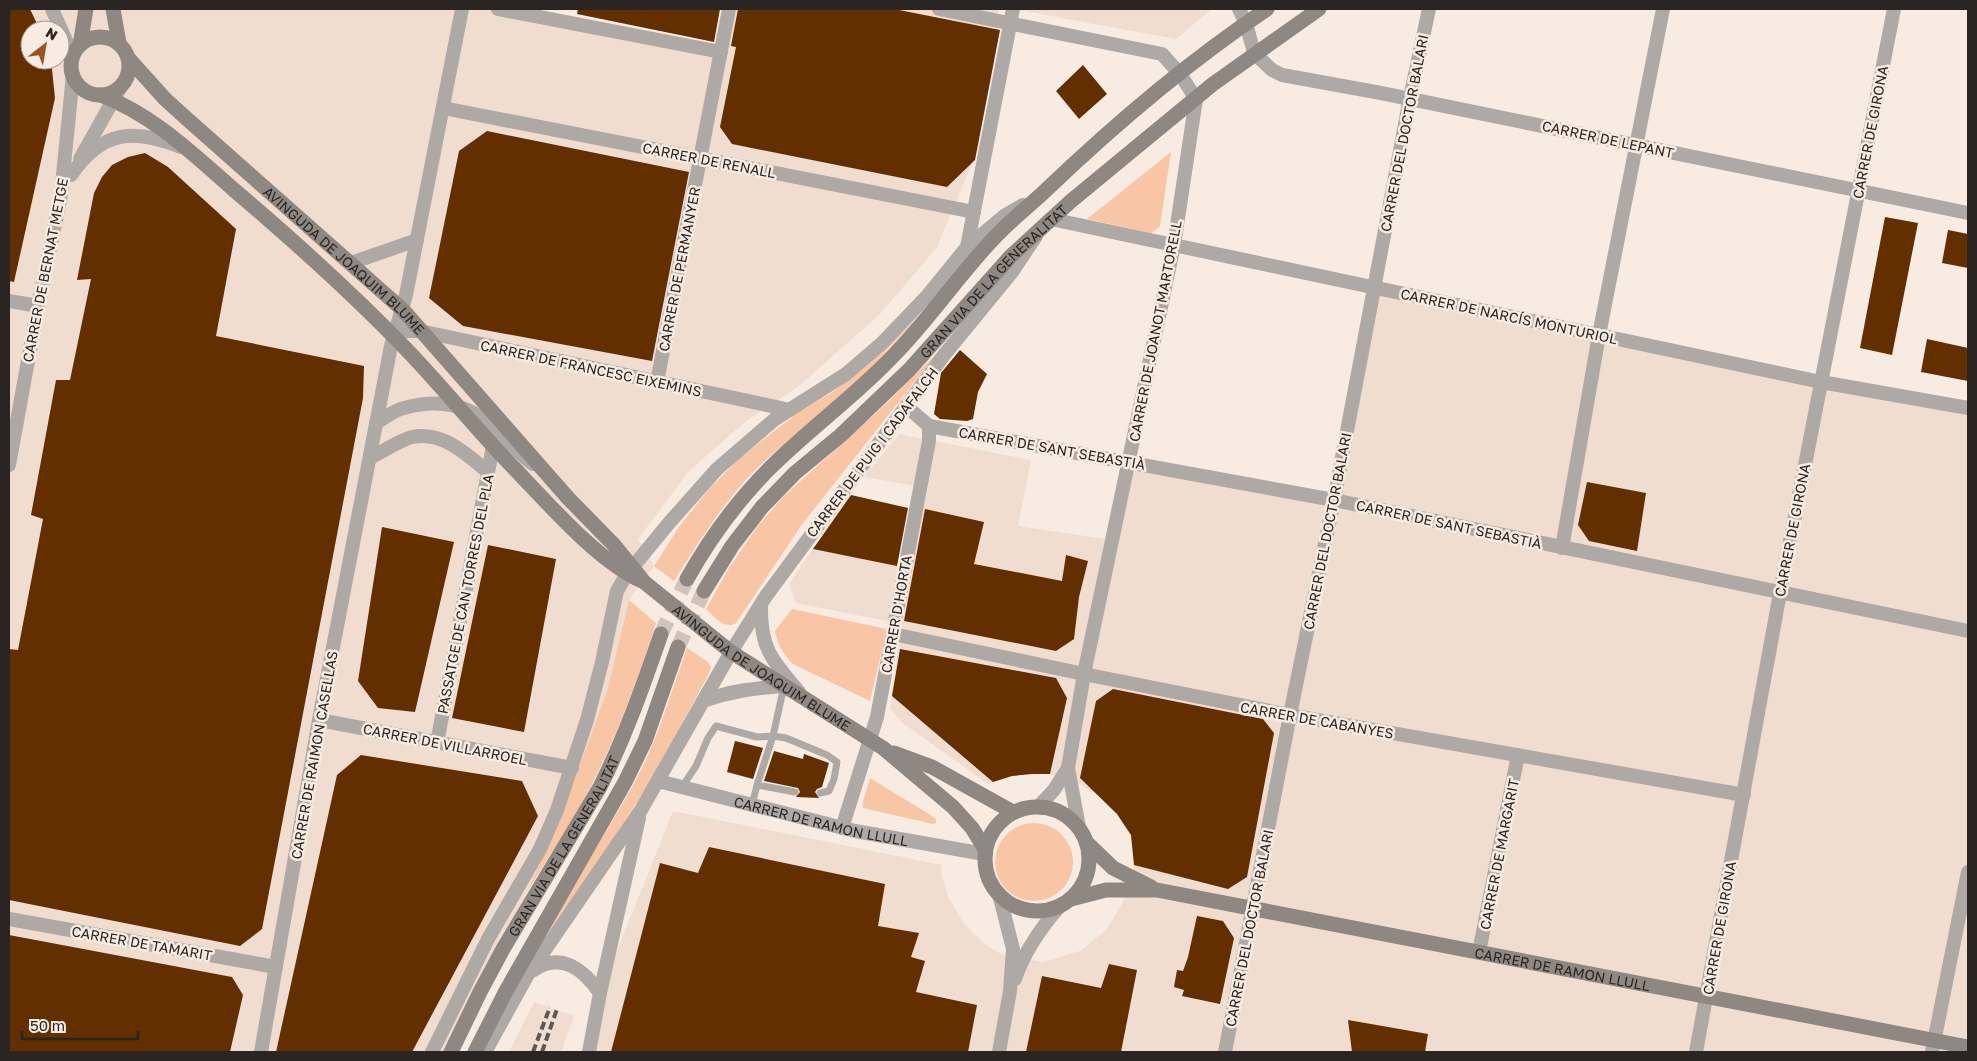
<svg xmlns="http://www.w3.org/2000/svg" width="1977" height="1061" viewBox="0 0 1977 1061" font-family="'Golos Text',sans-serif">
<rect width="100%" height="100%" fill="#f8ebe2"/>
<path fill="#f1dcd0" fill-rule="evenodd" d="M9,9h489l223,43 8,-43h270l-24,147 -38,91 -56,66 -83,74 -51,33 -58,51 -51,68 16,27 -25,34 -21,88 -49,134 -33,72 -83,158h-434zM30,30h30v30h-30z
M1013,9h199l-36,30z
M1373,287l595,121v644h-1379l11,-59 73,-182 269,54 -1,7 7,25 16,27 22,21 15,9 42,8 37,-11 26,-21 15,-24 11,-24 2,-17 -3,-29 -14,-22 -16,-17 -27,-16 -24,-7h-18l-20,2 -24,8 -84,-60 -14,-15 12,-85 -106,-21 -7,-19 24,-35 98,18 17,-79 -64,-11 35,-43 132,26 -13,66 94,14 16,-78 206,38z
M534,1002l40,14 -13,36h-52z"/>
<path fill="#f8c5a5" d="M1171,152l-11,74 -9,7 -64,-14z
M920,315c-31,33 -62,67 -96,97 -23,20 -48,37 -70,59 -31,32 -56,72 -80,110l-20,-15 25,-39 30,-38 31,-31 59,-46 35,-21 31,-25z
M939,351l-136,172 -67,100c-12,7 -21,-6 -30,-14l23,-41 28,-41 27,-31 105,-95z
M629,600l27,23c-18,56 -38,110 -65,163 -19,37 -44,72 -65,108l33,-72 49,-134z
M792,609l95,20 -17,72 -77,-37c-10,-10 -15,-19 -18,-33z
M687,648l21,14 3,5 -3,8 -51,96 -55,85 -63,89 92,-156 15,-29 14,-34z
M870,778l62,38 4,3v4l-3,1 -70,-16v-7z
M995 862a39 39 0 1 1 78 0a39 39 0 1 1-78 0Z"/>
<path fill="#632e00" d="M9,9h21l10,21h-10v30h21l4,38 -41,184 -5,-1z
M578,9h142l-6,33 -137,-28z
M738,9h156l106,21 -25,130 -28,27 -215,-43 -12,-17 16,-80 -5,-1z
M1083,65l24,29 -28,25 -23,-28z
M487,131l202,41 -37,189 -189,-35 -34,-28 30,-147z
M145,153l23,14 68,62 -20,107 148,30 -1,32 -101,531 -22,17 -231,-46v-251l9,1 25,-131 -12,-4 25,-135h14l21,-101 -14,1 17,-87 8,-16 10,-12 16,-8z
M1885,217l33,6 -26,132 -32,-7z
M1948,230l20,4v34l-26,-5z
M1927,339l41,9v33l-47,-9z
M960,350l27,24 -9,18 -5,27 -6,2 -27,-2 -6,-5 7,-41z
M1587,482l59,11 -9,58 -48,-10 -11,-16z
M851,495l57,13 -11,58 -84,-17z
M925,509l59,13 -10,42 88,17 4,-26 22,6 -9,36 -5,42 -18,12 -152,-30z
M382,527l72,15 -39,170 -37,-4 -20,-27z
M488,545l68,14 -32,173 -72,-14z
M900,649l156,29 11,20 -17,76h-18l-20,2 -19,6 -101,-86z
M1113,689l150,30 11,14 -27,144 -19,12 -94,-24 -3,-30 -14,-21 -37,-36 16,-77z
M735,741l28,7 -10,31 -26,-7z
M774,751l29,8 1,-5 25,9 -7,24 -5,2 -2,3 4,6 -23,-1 4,-5 -2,-4 -34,-7z
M361,755l161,26 16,35 -126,236h-136l61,-277z
M709,847l176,37 -7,42 41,7 -8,24 14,4 -9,31 61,13 -9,47h-357l49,-189 38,10z
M1197,916l26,5 11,17 -14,66 -38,-8 2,-6 -10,-3 3,-17 6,1 5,-14z
M9,935l223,42 11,18 -13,57h-221z
M1109,964l28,6 -16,82h-95l16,-76 59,12z
M1348,1020l80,14 -3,18h-73z"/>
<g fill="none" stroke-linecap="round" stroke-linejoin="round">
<path stroke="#cfc3bc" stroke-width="15" stroke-dasharray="15 8" stroke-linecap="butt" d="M661,634l26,-55
M678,647l26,-56"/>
<path stroke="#aea9a5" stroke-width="7" d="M757,785l16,-49 11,-50
M682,787l14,-21 12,-28 8,-12 41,11 16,-1 13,2 41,17 10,7 -3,17 -5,12 -9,2
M752,805l5,-20 38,7"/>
<g stroke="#aea9a5" stroke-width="14">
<path d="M52,9l21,47"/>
<path d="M498,9l223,43"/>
<path d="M939,9l223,45 18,20 16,25 -22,146 -90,429 -16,94 11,59"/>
<path d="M1239,9l7,14 8,30 18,17 10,5 99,18 587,120"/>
<path d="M443,108l531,104"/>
<path d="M80,159l40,-71"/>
<path d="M71,175c31,-45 63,-47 110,-28"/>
<path d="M1051,219l770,163 147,26"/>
<path d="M967,247l46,-238"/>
<path d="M351,263l66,-23"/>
<path d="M9,301l29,5"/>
<path d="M393,335l14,-4h13l370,79"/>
<path d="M657,382l72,-373"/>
<path d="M376,423c9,-5 18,-13 28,-15 25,-7 55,-7 77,10 19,14 33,32 52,46"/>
<path d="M929,426l405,74 634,131"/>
<path d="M370,458c12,-6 30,-18 42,-21 31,-6 54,17 76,35"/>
<path d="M9,465l29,-159 23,-111 12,-120"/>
<path d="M1562,548l37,-213 64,-326"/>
<path d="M761,606c-1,43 12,55 38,86"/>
<path d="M893,634l191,40 206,41 454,80"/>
<path d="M703,701c28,-10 51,-13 81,-15"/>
<path d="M319,720l253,48"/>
<path d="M437,743l56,-297"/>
<path id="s1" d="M658,781l197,50 129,23"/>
<path d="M1038,807l16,-17 14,-22"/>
<path d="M842,828l35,-111 52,-276v-15l-23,-20"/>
<path d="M999,894l14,55 -3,42 -11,61"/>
<path d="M9,919l267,48"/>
<path d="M1479,952l39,-197"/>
<path d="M534,970c27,-19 50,0 66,23"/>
<path d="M1015,979c9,-27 25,-50 44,-72"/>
<path d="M261,1052l58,-332 72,-374 15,-51 56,-286"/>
<path d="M432,1052l56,-113 52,-90 17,-39 30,-90 15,-58 15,-71 10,-17 42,-51 48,-54 58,-50 71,-45 36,-31 46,-48 39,-48 37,-31 19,-11"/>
<path d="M485,1052l42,-76 114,-166 90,-158 35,-56 178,-241 68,-83 24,-36"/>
<path d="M589,1052l11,-59 39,-175"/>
<path d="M1225,1052l65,-337 44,-215 76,-402 19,-89"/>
<path d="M1696,1052l84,-459 114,-584"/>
<path d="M1932,1052l36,-180"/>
</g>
<g stroke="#8f8782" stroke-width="15">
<path d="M113,9l6,34"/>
<circle cx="100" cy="66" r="29"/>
<path d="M80,45l6,-36"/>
<path id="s2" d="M129,59l36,40 21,19 217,192 165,188 46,47 30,37 87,70 152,96 70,59 19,21 13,21"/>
<path d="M101,95c52,20 91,58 132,94 60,51 118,103 172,159 37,38 70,80 107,118 36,37 84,94 130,115"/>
<path d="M687,579c23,-41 50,-78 83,-111 39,-39 84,-71 122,-111 38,-38 67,-83 104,-121 15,-16 33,-30 49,-45 69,-66 143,-129 222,-182"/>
<path id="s3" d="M704,591l28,-45 30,-39 33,-34 46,-38 68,-65 102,-114 60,-55 142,-117 106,-75"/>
<path d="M894,753l38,14 81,45"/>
<circle cx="1037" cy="859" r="52"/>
<path d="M1086,842l27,26 38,19"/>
<path id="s4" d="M1071,899l35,-9h51l811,157"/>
<path id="s5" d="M451,1052l29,-60 23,-43 97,-162c25,-50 43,-101 61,-153"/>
<path d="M475,1052l31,-61 119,-209 20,-41 33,-94"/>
</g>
<path stroke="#5e5753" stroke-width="4" stroke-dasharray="8 4" stroke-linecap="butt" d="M533,1052l17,-45
M542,1052l15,-43"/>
</g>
<g text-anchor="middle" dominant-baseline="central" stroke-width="5" stroke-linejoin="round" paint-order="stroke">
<g font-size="14" fill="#2a2522" stroke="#f8ebe2">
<text transform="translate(1870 132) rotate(-79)">CARRER DE GIRONA</text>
<text transform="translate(1404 133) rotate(-79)">CARRER DEL DOCTOR BALARI</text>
<text transform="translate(1608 139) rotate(12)">CARRER DE LEPANT</text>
<text transform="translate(709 160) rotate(11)">CARRER DE RENALL</text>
<text stroke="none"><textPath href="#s2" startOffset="295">AVINGUDA DE JOAQUIM BLUME</textPath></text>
<text transform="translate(679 269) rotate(-79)">CARRER DE PERMANYER</text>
<text transform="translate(45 270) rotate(-79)">CARRER DE BERNAT METGE</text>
<text stroke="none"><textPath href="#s3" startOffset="426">GRAN VIA DE LA GENERALITAT</textPath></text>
<text transform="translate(1509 316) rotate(12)">CARRER DE NARCÍS MONTURIOL</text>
<text transform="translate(1155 331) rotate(-79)">CARRER DE JOANOT MARTORELL</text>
<text transform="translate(591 368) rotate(12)">CARRER DE FRANCESC EIXEMINS</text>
<text transform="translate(1052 448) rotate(10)">CARRER DE SANT SEBASTIÀ</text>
<text transform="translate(872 452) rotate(-53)">CARRER DE PUIG I CADAFALCH</text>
<text transform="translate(1449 524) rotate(12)">CARRER DE SANT SEBASTIÀ</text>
<text transform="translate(1792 530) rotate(-79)">CARRER DE GIRONA</text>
<text transform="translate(1327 531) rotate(-79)">CARRER DEL DOCTOR BALARI</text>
<text transform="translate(465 594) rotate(-79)">PASSATGE DE CAN TORRES DEL PLA</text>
<text transform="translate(896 614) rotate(-80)">CARRER D'HORTA</text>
<text stroke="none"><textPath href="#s2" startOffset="881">AVINGUDA DE JOAQUIM BLUME</textPath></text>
<text transform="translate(1317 720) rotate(10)">CARRER DE CABANYES</text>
<text transform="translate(445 744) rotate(11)">CARRER DE VILLARROEL</text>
<text transform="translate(314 755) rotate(-80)">CARRER DE RAIMON CASELLAS</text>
<text stroke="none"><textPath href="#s1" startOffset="168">CARRER DE RAMON LLULL</textPath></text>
<text stroke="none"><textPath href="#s5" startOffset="235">GRAN VIA DE LA GENERALITAT</textPath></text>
<text transform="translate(1499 854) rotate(-79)">CARRER DE MARGARIT</text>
<text transform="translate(1249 928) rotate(-79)">CARRER DEL DOCTOR BALARI</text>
<text transform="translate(1719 928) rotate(-80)">CARRER DE GIRONA</text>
<text transform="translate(142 943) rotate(10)">CARRER DE TAMARIT</text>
<text stroke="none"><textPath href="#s4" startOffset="500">CARRER DE RAMON LLULL</textPath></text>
</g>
</g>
<rect width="1977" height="1061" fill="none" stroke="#2a2522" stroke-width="20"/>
<g transform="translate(45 45) rotate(31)"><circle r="24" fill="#f8ebe2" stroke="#a69c95"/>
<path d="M0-4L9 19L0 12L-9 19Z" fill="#985524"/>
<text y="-8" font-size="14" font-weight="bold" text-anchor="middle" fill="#2a2522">N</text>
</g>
<path d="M22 1031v8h116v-8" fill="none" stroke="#2a2522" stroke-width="2.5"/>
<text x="30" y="1031" font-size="15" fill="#2a2522" stroke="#f8ebe2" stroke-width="4" paint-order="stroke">50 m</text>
</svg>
